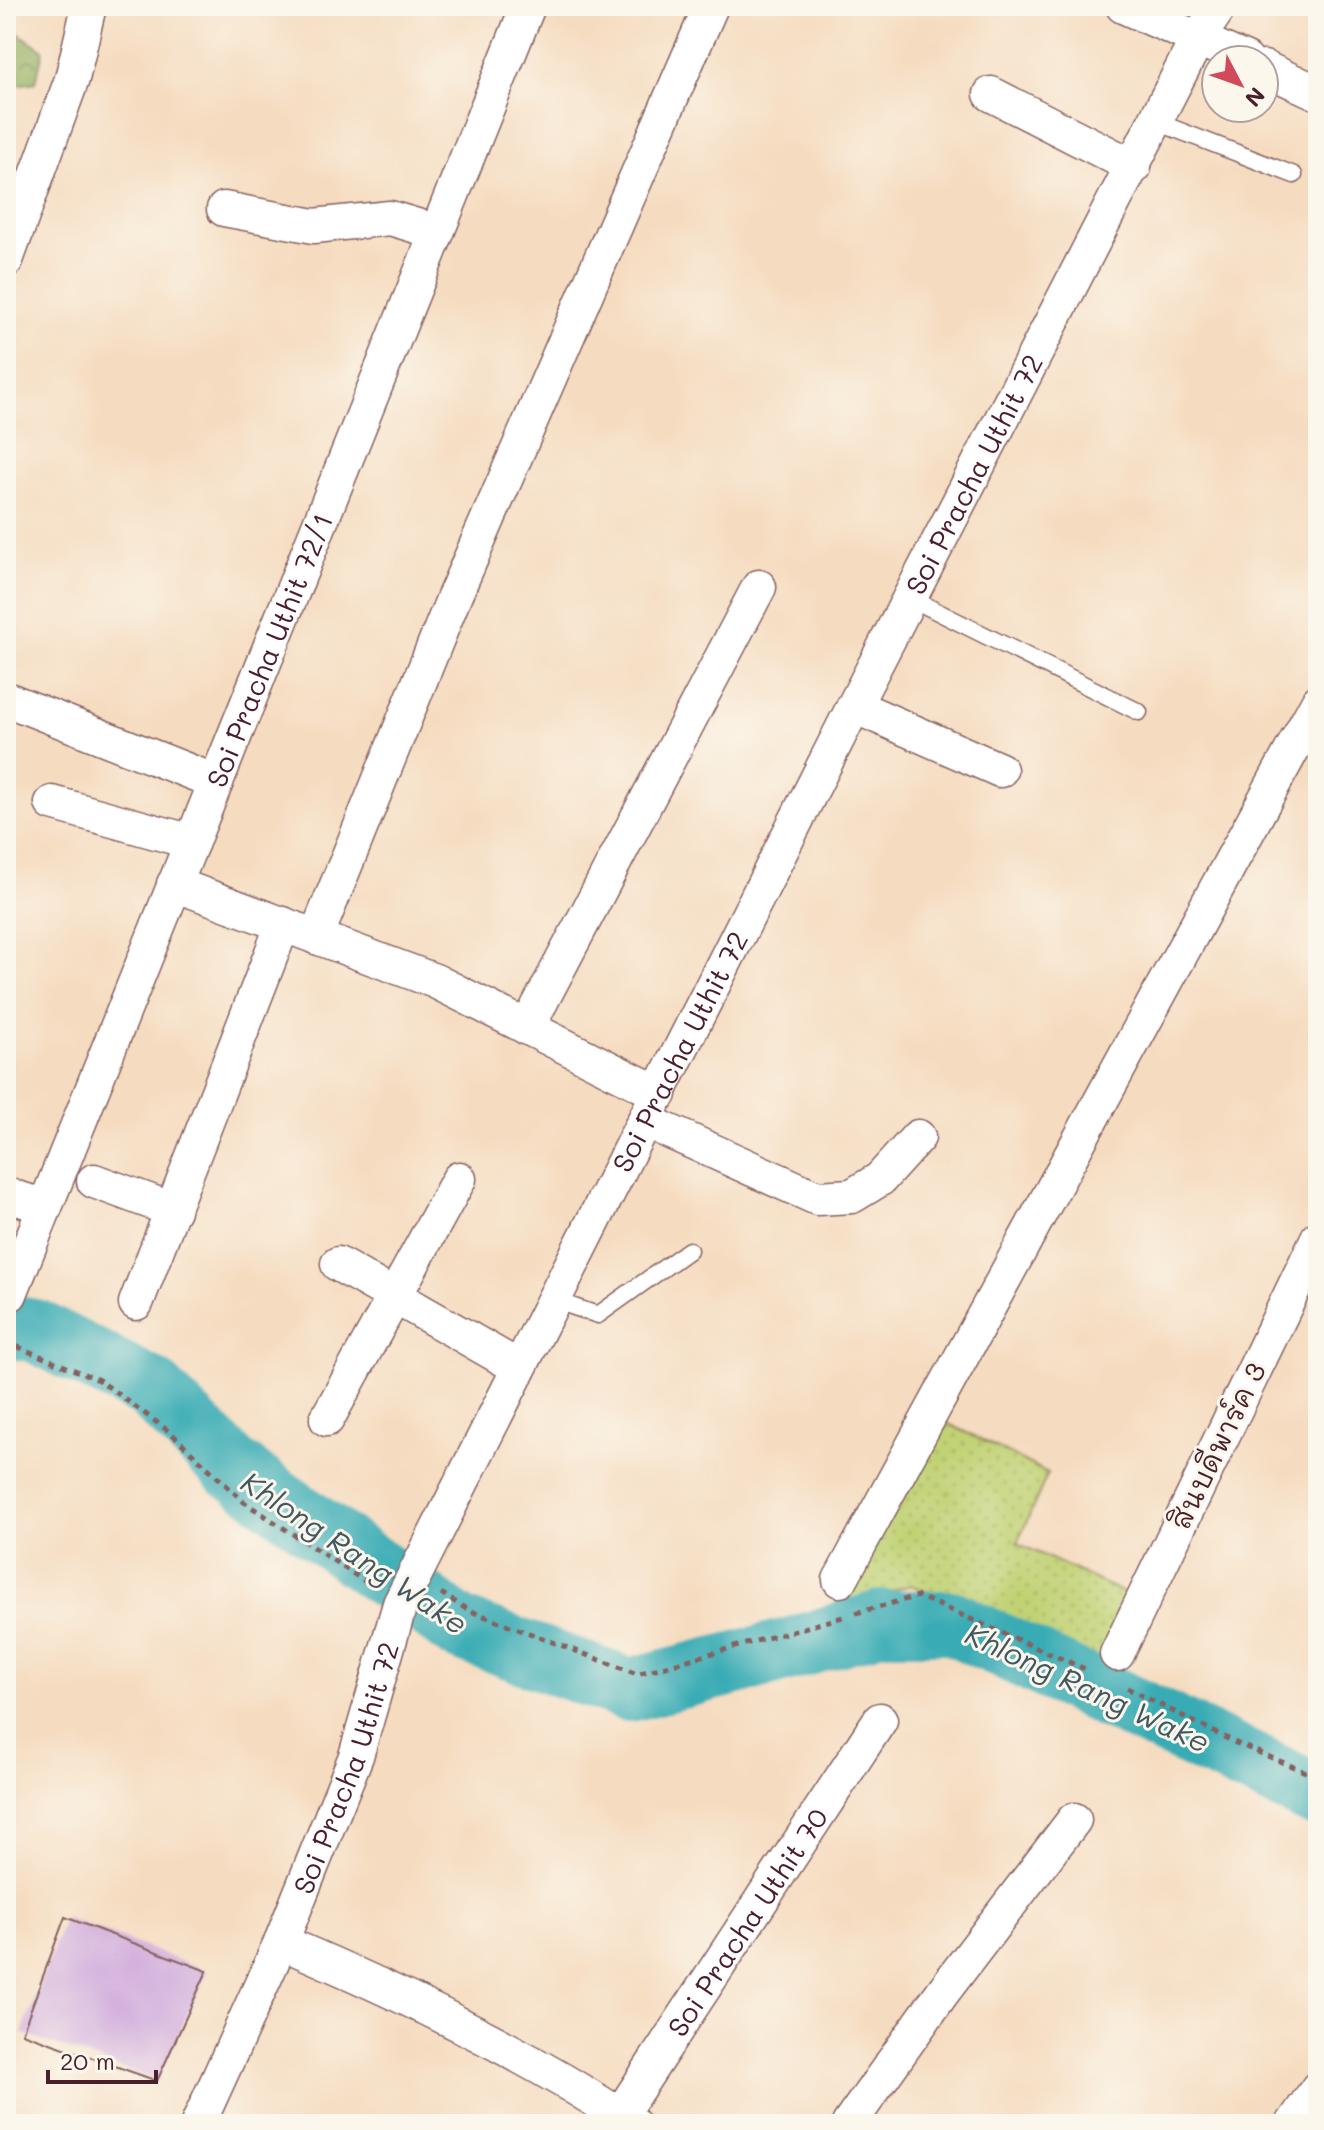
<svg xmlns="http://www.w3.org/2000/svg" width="1324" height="2130" viewBox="0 0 1324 2130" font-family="Mali,'Playpen Sans Thai',sans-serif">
<defs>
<pattern id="grass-dots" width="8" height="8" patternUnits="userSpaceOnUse" patternTransform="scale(2)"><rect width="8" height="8" fill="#c1d275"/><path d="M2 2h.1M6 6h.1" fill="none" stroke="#a7b465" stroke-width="1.8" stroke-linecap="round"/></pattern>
<pattern id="forest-crowns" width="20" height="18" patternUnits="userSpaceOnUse" patternTransform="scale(2)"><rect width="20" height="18" fill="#98b466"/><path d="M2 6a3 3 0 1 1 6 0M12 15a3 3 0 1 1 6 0" fill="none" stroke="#7e9254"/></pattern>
</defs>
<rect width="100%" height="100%" fill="#fbf7ec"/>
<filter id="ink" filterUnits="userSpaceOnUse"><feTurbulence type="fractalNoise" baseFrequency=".0125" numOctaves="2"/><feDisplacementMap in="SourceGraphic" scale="16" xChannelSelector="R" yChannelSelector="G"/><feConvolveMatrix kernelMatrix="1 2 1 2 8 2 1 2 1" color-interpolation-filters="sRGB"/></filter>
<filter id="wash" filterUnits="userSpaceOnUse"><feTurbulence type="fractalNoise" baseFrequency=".006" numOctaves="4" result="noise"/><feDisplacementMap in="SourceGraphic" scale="32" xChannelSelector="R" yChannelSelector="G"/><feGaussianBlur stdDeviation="1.8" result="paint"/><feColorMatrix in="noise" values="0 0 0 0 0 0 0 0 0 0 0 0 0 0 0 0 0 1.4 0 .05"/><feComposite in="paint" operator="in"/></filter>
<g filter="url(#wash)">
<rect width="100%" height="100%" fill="#f5dbbf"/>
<path fill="url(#grass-dots)" stroke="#867850" stroke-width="2" d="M937,1418l111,55 -31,70 109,51 -28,71 -187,-80 -76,22z"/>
<path fill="url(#forest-crowns)" stroke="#716a48" stroke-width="2" d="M6,25l37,25 -7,32 -30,4z"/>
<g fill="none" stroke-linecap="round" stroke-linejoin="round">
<path stroke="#39abb4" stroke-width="64" d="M6,1326l30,5 115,58 80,78 229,162 169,61 159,-40 92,-28h71l367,174"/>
</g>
<g id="blocks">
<path fill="#cfa8db" d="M65,1917l142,54 -50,110 -135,-48z"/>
</g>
</g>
<g filter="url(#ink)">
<use href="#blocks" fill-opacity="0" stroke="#86615f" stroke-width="2"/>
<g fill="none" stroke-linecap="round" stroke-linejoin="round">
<g stroke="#86615f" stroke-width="19">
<path id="lane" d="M1157,122l137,53
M910,598l229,114
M556,1301l42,14 91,-65"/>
</g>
<g stroke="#86615f" stroke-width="37">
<g id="street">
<path d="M1123,6l123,54"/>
<path d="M1264,68l54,25"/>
<path d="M991,94l143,73"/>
<path d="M224,209l90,17 76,-8 47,14"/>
<path d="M6,260l66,-181 17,-73"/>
<path d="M6,699l210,83"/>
<path d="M854,706l146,64"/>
<path d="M52,803l140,39"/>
<path d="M174,884l261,97 225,113"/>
<path d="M316,937l138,-340 257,-591"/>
<path d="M527,1028l232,-441"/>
<path d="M646,1121l171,77 35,-2 28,-17 38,-42"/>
<path d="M94,1181l79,29"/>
<path d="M6,1195l38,11"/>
<path d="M338,1264l180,103"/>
<path id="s1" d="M10,1294l518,-1288"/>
<path d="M136,1303l147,-379"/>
<path d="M327,1419l132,-240"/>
<path d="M840,1580l478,-878"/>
<path d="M1117,1654l201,-416"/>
<path d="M281,1942c122,52 241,109 352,182"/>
<path id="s2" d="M198,2124l83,-182 75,-186 44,-152 454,-898 344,-668 22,-32"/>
<path id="s3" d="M614,2124l266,-404"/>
<path d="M849,2124l93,-131 132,-173"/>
<path d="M1293,2124l25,-36"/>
</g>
</g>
<path stroke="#86615f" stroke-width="5" stroke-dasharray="6 6" stroke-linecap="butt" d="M6,1342l93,38 71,52 74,70 128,84
M441,1593l27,17 169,64 206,-57
M856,1613l62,-17 167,73
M1127,1688l109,55 82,34"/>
<use href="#lane" stroke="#fff" stroke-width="16"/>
<use href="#street" stroke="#fff" stroke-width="34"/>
</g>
</g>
<g text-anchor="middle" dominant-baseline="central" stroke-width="6" stroke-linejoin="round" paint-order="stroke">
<g font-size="28" fill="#4a1f2b" stroke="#fbf7ec">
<text stroke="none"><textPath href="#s2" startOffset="1826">Soi Pracha Uthit 72</textPath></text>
<text stroke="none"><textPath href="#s1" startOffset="694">Soi Pracha Uthit 72/1</textPath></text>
<text stroke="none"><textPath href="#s2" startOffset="1178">Soi Pracha Uthit 72</textPath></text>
<text transform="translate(1217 1446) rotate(-64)">สินบดีพาร์ค 3</text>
<text stroke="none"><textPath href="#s2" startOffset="386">Soi Pracha Uthit 72</textPath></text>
<text stroke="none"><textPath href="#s3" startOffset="242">Soi Pracha Uthit 70</textPath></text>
</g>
<g font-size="30" font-style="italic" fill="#435762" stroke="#fbf7ec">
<text transform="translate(355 1552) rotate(34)">Khlong Rang Wake</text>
<text transform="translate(1088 1687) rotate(25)">Khlong Rang Wake</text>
</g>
</g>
<rect width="1324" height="2130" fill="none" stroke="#fbf7ec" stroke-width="32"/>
<g transform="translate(1240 84) rotate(131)"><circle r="38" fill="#fbf7ec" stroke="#b4a19f" stroke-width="2"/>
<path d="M0-6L14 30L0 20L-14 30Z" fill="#d1495b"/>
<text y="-12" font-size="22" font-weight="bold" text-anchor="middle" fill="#4a1f2b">N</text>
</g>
<path d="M48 2070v12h108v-12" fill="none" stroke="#4a1f2b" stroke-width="4"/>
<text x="60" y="2070" font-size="24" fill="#4a1f2b" stroke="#fbf7ec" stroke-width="6" paint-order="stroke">20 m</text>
</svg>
